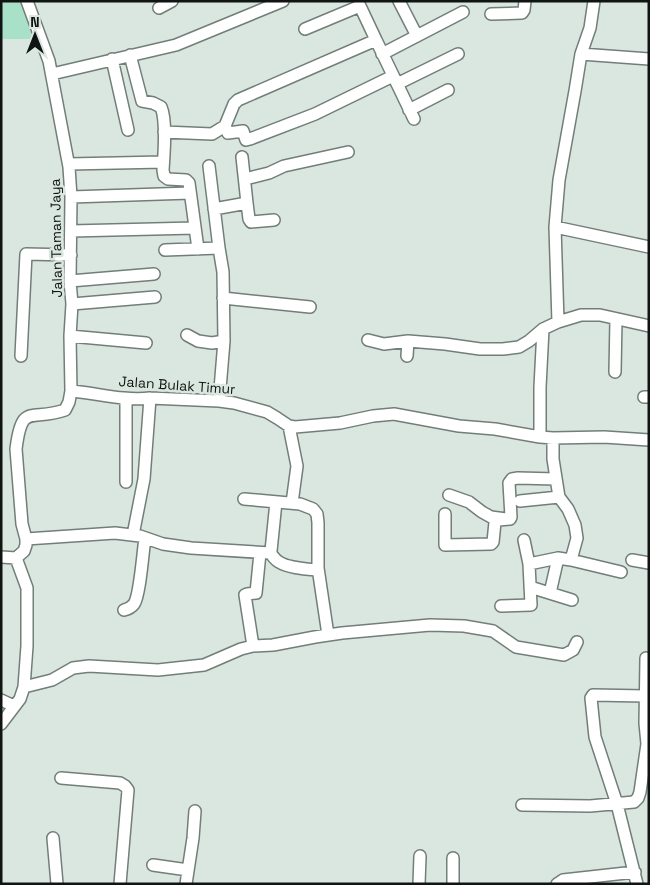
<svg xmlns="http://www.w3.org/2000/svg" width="650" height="885" viewBox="0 0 650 885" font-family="'Space Grotesk',sans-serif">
<rect width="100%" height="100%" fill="#dae7e0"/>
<path fill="#a8e1c7" d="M1,1h23l8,38h-31z"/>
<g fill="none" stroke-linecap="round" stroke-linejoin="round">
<g stroke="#727e78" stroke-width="14">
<path id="minor" d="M399,1l18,35
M159,8l13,-7
M491,14l31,-1 2,-3 1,-9
M305,29l55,-23 16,34
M382,54l81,-42
M581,54l68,5
M130,55l12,46 11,2 8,4c6,14 3,47 2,63l1,6 4,3 18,1 3,3 9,66
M112,59l16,71
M52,74l124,-29 107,-44
M397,84l61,-30
M409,110l39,-20
M225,126l3,7 15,-2 3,9 4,-1 65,-25 78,-38
M164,132l48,2 13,-8 9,-22 4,-4 138,-60 38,79
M69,164l94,-2
M209,166l10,82
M245,179l24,-6 15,-7 64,-14
M71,197l119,-4
M247,203l2,16 2,3 23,-2
M214,209l33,-6 -5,-46
M555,227l94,20
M71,231l124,-3
M165,250l54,-2 4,24 1,69 -12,2 -14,-2 -11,-6
M70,281l84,-7
M223,298l87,9
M72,304l83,-7
M558,322l23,-7h19l49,11
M70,336l76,7
M368,340l16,4 24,-3 37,3 35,5h23l16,-2 10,-6 14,-12
M21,356l5,-102 45,1
M407,356l1,-15
M615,372l1,-53
M71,391c26,2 52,10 79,7l69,3 15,2 33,9 10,6 12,8 6,1 45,-4 33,-7 21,-2 65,12 36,3 45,8 13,1 51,-1 45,3
M644,397h5
M219,401l5,-60
M289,426l8,40 -5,37
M540,437v-50l3,-58 15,-7 -3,-95 4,-47 16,-89 6,-37 9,-26 4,-27
M126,482v-83
M449,495l20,7 13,10 9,5 15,2
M244,499l56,5 13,5 4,5 1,9v45l10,67
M520,501l39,-4
M445,514v31l46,-1 2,-2 2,-20 4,-2 11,-1
M510,519l1,-2 -2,-34 3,-4 6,-1 38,1
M133,535l11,-56 6,-81
M26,539l89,-6 25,3 23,8 28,4 79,5 1,-2 5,-49
M524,540l5,24 29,-6 13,2 6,-22 -2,-13 -7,-16 -9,-12 -6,-38v-21
M270,553c3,3 5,7 9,9 9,6 28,7 39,8
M1,557l15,1 8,-7 2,-6v-6l-4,-15 -6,-75c6,-48 15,-27 49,-39l4,-8 2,-11 -1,-55 2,-32 -2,-23 1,-84 -2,-30 -20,-106 -22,-60
M571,560l50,12
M632,560l17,3
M530,587l42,13
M550,593l8,-35
M501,606l30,-1 -2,-41
M124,610c4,-1 7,-2 10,-6 6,-9 9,-53 11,-66
M253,646l-8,-51 2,-1 9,-1 4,-40
M646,658l-1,65 2,21h2
M24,687l28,-7 21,-12 16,-2 69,4 46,-5 37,-16 12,-3 20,-1 42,-8 27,-4 88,-8 34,1 29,5 23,16 48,8 9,-5 4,-8
M1,700l13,6
M1,724l19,-25 4,-12 3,-41v-58l-11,-30
M61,778l59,5 5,3 3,4 -8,94
M522,805l68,1 44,-4 4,-4 2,-6 7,-48
M53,838l4,46
M153,865l35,5
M186,884l7,-46 2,-27
M419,884l1,-28
M453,884v-26
M557,884l6,-4 72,-8
M637,884l-20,-80 -22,-67 -4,-39 2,-3 52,1"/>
</g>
<use href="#minor" stroke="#fff" stroke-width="11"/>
</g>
<g text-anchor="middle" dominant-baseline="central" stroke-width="5" stroke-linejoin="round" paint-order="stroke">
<g font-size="14" fill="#101412" stroke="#dae7e0">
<text transform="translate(56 238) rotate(-91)">Jalan Taman Jaya</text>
<text transform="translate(177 385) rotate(4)">Jalan Bulak Timur</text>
</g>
</g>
<rect width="650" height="885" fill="none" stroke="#101412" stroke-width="5"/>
<g transform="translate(35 35)" stroke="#dae7e0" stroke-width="4" paint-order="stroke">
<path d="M0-4L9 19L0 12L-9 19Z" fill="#101412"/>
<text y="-8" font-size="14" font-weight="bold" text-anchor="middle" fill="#101412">N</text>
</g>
</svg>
